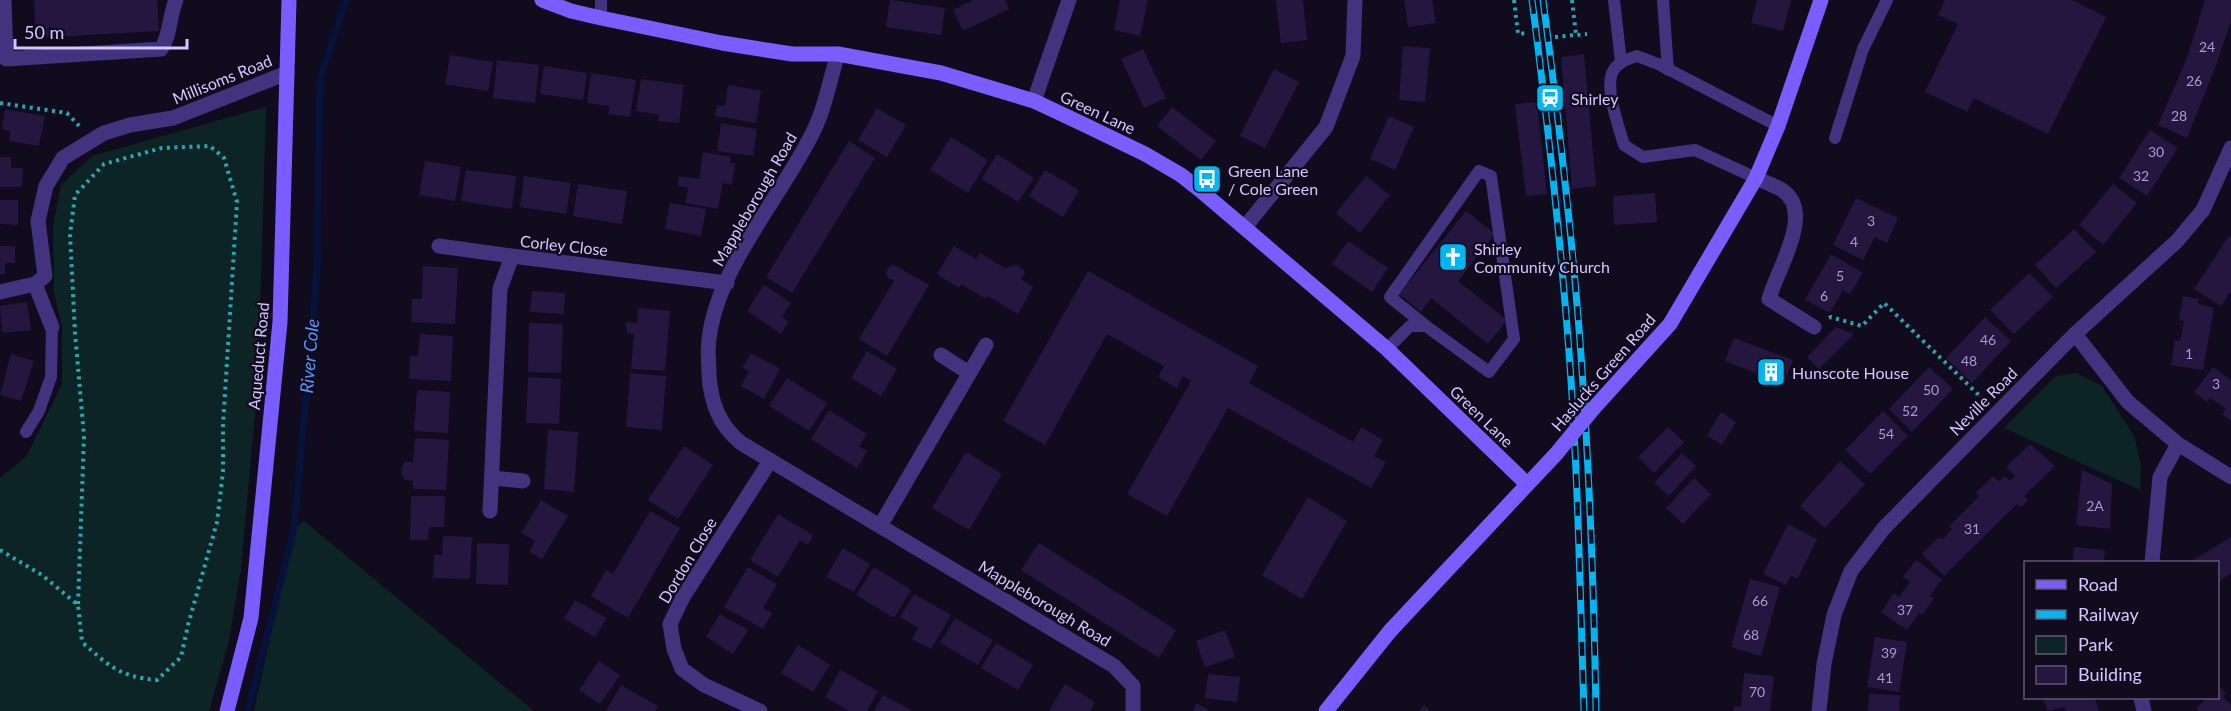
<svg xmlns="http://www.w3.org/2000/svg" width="2231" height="711" viewBox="0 0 2231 711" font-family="Lato,sans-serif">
<rect width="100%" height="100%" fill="#100b1d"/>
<path fill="#0d2427" d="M266,107l-8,273 -17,189 -12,72 -20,70h-209v-233l26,-21 36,-73v-56l-8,-35 -1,-67 8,-41 31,-29z
M2076,373l26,13 32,50 7,30 -1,24 -136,-62 52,-52z
M304,521l230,190h-280l40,-182z"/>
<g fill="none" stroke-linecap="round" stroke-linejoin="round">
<path stroke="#07123a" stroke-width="7" d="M248,711l46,-182 23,-258 3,-192 26,-79"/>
</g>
<path fill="#24163f" d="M34,0h123l2,31 -123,7z
M890,0l55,8 -4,27 -55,-8z
M973,0h32l4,9 -46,22 -10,-21z
M1120,0h28l-8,36 -26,-6z
M1276,0h27l4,40 -26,3z
M1404,0h28l4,23 -28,4z
M1757,0h34l-8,31 -32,-8z
M1945,0h127l34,17 -58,117 -74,-36 -7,14 -42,-20 33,-68 -20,-9z
M2205,0h26v21l-16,47 -28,70 -29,-13 29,-67z
M1403,46l27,2 -5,54 -26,-2z
M1143,49l23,49 -22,10 -23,-49z
M1584,54l12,132 -24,3 -11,-132z
M450,55l43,7 -5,29 -43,-7z
M497,60l42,5 -4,38 -42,-5z
M544,66l43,7 -4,27 -43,-6z
M1274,69l25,13 -34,66 -25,-12z
M591,73l45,7 -6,37 -22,-3 2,-8 -23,-3z
M641,79l43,6 -5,38 -21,-2 1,-6 -23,-4z
M728,85l33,6 -5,32 -41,-7 2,-11 8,1z
M1537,102l10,92 -21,2 -11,-92z
M1172,107l44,34 -15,19 -44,-34z
M877,108l29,17 -19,32 -29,-17z
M5,109l40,7 -6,30 -30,-5 1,-10 -8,-2z
M1389,116l25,11 -19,43 -25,-11z
M721,123l36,6 -4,27 -36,-5z
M2150,130l28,18 -31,48 -28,-18z
M951,137l37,23 -20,33 -38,-23z
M849,141l26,17 -83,135 -26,-16z
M703,152l28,5 -1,6h5l-3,22 -9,-2 -5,26 -33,-6 3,-15 -10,-2 1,-10 20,3z
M997,154l37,24 -16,24 -36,-23z
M0,157h11v11h12l-1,19h-22z
M425,161l36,6 -6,34 -36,-6z
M466,170l50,6 -4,33 -51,-8z
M1045,170l34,20 -16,27 -34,-21z
M524,176l47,7 -5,31 -46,-7z
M1366,176l24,19 -30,38 -24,-20z
M578,184l49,7 -5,33 -49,-8z
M2113,184l24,19 -34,42 -24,-20z
M1655,193l2,29 -43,3 -1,-29z
M1856,198l42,20 -11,25 -12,-6 -12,23 -30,-15z
M0,200h18v25l-18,-1z
M670,203l36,6 -5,27 -36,-7z
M1466,211l29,23 -37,47 49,39 -19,24 -57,-46 -10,14 -22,-18z
M2074,229l22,23 -40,36 -21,-23z
M2229,236l2,1v54l-10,15 -27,-17z
M1348,241l40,27 -16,24 -40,-28z
M0,246h15v17h-10v11h-5z
M954,246l22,13 4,-6 25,15 11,-3 7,4 2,4 -4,6 12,8 -15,27 -30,-18 -2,3 -25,-15 -2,4 -22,-14z
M1831,254l32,19 -13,21 -7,-4 -13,23 -25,-13z
M894,265l35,20 -42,71 -28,-17 35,-58 -6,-3 -2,-6 3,-5z
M423,266l35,2 -3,56 -44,-2 1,-23h10z
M1088,271l170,95 -9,17 104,59 8,-15 22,13 -9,16 12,6 -15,26 -143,-80 -61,108 -40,-22 64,-113 -8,-5 -6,12 -19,-11 6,-11 -57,-32 -62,111 -42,-24z
M2029,273l24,24 -39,37 -24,-24z
M764,285l27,18 -9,14 7,5 -8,12 -34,-23z
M532,291l33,2 -1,21 -34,-2z
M2183,296l16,3 -1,5 16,4 -11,62 -32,-5 4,-25 5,1 4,-20 -5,-1z
M27,302l4,28 -29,3 -2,-27z
M638,308l32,3 -5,60 -34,-2 3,-35h-6l-3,-10 3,-2 9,1z
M1985,317l26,24 -39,42 -26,-25z
M529,323l34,1 -2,49 -33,-1z
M1836,327l18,7 -35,35 -12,-12z
M420,334l33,2 -2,45 -42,-2 1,-23h8z
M1734,338l59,22 -9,24 -59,-23z
M867,351l30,18 -16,27 -30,-18z
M751,353l29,16 -16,30 -23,-13 8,-15 -7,-3z
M11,354l23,7 -13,40 -21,-6z
M1929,367l24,22 -41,43 -23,-23z
M2213,367l18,13v41l-9,-7 4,-5 -16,-11 -3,4 -13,-10z
M630,373l36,3 -4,54 -36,-3z
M528,377l33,2 -2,45 -33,-1z
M787,378l40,25 -18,28 -40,-25z
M417,390l33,2 -2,41 -34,-2z
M829,410l38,24 -8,12 8,5 -10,17 -46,-29z
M1883,411l25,25 -38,38 -25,-24z
M1721,412l15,10 -14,23 -15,-9z
M1668,427l16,15 -30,31 -16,-16z
M548,430l30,2 -4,60 -30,-3z
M415,438l34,2 -3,50 -33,-1v-8l-8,-1 -3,-4v-9l3,-5h8z
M2030,444l25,22 -31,30 4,4 -7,7 -4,-3 -73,72 -22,-22 17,-17 3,3 10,-11 -3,-3 30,-30 -3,-3 17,-17 6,5 6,-5 5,5 5,-5 -9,-9z
M684,446l29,19 -35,54 -30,-19z
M966,452l36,22 -33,56 -37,-22z
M1682,453l14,13 -27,30 -15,-13z
M1840,461l25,23 -40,44 -25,-22z
M2082,470l30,14 -2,45 -34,-4z
M1694,478l17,16 -28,30 -17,-16z
M411,496h34l-1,31h-15l-1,13h-18z
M1308,497l39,24 -45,78 -40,-24z
M541,500l27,16 -26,43 -13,-7 6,-11 -14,-8z
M650,511l30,17 -52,90 -37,-22 15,-26 7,4z
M778,514l35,21 -5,10 -8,-5 -22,37 -28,-17z
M1788,524l29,15 -20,40 -6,-3 -5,9 -23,-11z
M443,536l29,1 -2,42 -37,-1 1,-23h8z
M2231,537v36l-13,9v-20h-28z
M477,543l32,1 -1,41 -32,-1z
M1039,543l137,87 -17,28 -138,-88z
M2074,547l31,3 -1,12h-31z
M843,548l27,16 -16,28 -28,-15z
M1916,560l26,19 -12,17 4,2 -12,17 -3,-2 -12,17 -26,-18 13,-19 5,4 11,-15 -7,-5z
M748,567l29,17 -14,24 9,5 -9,16 -39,-22z
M874,567l37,23 -17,28 -38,-23z
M1750,579l30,8 -19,69 -30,-9z
M914,594l37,21 -20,34 -19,-10 6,-11 -18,-11z
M575,600l32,18 -12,19 -31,-18z
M720,614l28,16 -15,24 -27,-17z
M955,618l38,22 -15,25 -38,-22z
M1225,630l10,27 -30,10 -9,-26z
M1875,637l32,5 -8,50 -32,-5z
M996,643l37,22 -15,25 -37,-22z
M798,645l32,20 -17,27 -32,-19z
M599,661l21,14 -20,29 -21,-14z
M840,670l38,21 -11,20h-18l-24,-14z
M1744,673l30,3 -4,35h-36v-5l7,1z
M1208,674l32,3 -3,25 -32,-4z
M1065,684l30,18 -5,9h-41z
M621,685l37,21 -3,5h-49z
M2219,686l7,7 -3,4 8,8v6h-32l-3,-3 11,-10h11z
M1869,694l31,1 -1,16h-31z
M883,695l24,13 5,3h-38z
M2042,698h53l4,13h-33l-1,-4 -17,4z
M1197,703l13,8h-17z
M1424,705l7,6h-12z"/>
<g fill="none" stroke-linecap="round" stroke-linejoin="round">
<path stroke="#28a6b2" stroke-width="4" stroke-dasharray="3 4.5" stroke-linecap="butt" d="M1514,0l4,34 9,-1
M1572,0l4,35
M1555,37l32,-3
M0,103l67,10 14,15
M1829,318l2,-1 31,9 22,-23 101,98
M0,550l42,25 36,30 4,37c27,24 38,35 75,38l24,-23 7,-32 29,-103 6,-50v-47l14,-223 -13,-44 -14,-12 -48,2 -58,16 -29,31 -5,40 5,98 9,103 -6,169"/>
<path stroke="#41337e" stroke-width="12" d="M601,0v18
M1614,0l7,62
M1663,0l5,70
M1835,138l28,-89 24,-49
M1756,178l-61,-28 -52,7 -19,-12c-5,-18 -20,-57 -11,-74 5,-9 15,-12 24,-15l21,8 120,62
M1387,349l23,-23h16l63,46 25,-33 -23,-163 -12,-5 -89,126 36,29
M26,432l13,-21 12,-34 1,-50"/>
<path stroke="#41337e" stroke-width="15" d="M4,0l2,59 155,-10c10,-15 8,-33 15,-49
M838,54c-8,24 -12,51 -23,74 -32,68 -97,136 -106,211 -2,12 0,24 0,36 2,28 10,50 32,68l373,223 19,20v25
M1034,101l35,-101
M1756,178c8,4 18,7 26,12 34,22 -6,81 -13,109l45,28
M1245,227l81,-100 27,-71 2,-56
M439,246l73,10
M35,284l17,43
M0,292l35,-8 10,-8 -7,-55 8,-35 17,-28 41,-25 26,-8 43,-7 114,-45
M2075,334l53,68 50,42 53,33
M941,355l28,18
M493,478l30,3
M490,511l10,-222 12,-33 215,27
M880,526l106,-181
M2152,562l8,-85 18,-33
M2141,698l3,13
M760,711l-56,-26 -22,-16 -8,-20 -4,-25 13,-27 87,-136
M1819,711l5,-47 10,-49 17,-44 33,-43 191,-194 102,-93 26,-31 28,-62"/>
<path stroke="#795dff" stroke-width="15" d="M542,0l29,11 30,7 121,25 70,11h46l103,19 93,28 51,24 60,29 36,21 19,15 187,159 140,135
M1593,409l77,-85 86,-146 22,-52 43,-126
M227,711l24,-93 29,-296 9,-322
M1326,711l64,-80 166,-177"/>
<g stroke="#00b6f1" stroke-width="7">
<path id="rail" d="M1532,0c15,117 28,234 37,352 9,120 11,240 15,359
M1543,0c16,123 31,247 39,370 8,114 12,227 14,341"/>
</g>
<use href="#rail" stroke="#100b1d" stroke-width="4.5" stroke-dasharray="14" stroke-linecap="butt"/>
<path stroke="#795dff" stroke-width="15" d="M1556,454l37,-45"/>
</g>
<defs>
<g id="station-square" transform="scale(1.5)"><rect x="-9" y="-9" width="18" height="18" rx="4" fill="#00b6f1" stroke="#100b1d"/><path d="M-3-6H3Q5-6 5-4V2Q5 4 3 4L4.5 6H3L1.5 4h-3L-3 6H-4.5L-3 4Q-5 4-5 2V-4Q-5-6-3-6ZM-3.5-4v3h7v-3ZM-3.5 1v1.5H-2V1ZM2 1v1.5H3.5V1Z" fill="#fff"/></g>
<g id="bus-square" transform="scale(1.5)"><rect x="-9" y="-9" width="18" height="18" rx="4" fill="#00b6f1" stroke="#100b1d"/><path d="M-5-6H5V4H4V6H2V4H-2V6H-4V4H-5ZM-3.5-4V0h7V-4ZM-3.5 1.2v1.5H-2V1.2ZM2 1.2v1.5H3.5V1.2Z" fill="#fff"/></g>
<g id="church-square" transform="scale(1.5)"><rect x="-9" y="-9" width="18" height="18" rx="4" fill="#00b6f1" stroke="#100b1d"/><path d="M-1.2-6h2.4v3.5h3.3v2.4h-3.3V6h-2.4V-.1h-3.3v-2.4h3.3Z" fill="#fff"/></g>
<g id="building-square" transform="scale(1.5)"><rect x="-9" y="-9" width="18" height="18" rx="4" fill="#00b6f1" stroke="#100b1d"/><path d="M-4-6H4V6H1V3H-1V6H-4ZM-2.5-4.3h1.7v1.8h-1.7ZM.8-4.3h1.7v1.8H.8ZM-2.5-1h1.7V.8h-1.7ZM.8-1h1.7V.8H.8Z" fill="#fff"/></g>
</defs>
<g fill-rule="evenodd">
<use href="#station-square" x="1550" y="98"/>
<use href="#bus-square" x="1207" y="179"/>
<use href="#church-square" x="1453" y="257"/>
<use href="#building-square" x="1771" y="372"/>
</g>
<g text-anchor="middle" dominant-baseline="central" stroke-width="4.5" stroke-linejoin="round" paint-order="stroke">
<g font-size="14" fill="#a99acf">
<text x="2207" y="46">24</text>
<text x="2194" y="80">26</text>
<text x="2179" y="115">28</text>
<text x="2156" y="151">30</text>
<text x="2141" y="175">32</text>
<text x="1871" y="220">3</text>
<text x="1854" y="241">4</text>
<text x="1840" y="275">5</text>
<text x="1824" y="295">6</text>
<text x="1988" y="339">46</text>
<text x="2189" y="353">1</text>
<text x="1969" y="360">48</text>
<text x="2216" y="383">3</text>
<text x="1931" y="389">50</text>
<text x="1910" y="410">52</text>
<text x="1886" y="433">54</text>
<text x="2095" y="505">2A</text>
<text x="1972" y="528">31</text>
<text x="1760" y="600">66</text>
<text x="1905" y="609">37</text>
<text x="1751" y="634">68</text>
<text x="1889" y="652">39</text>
<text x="1885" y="677">41</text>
<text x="1757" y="691">70</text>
</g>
<g font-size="16" fill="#d5c6ff" stroke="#100b1d">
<text transform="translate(222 79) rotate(-22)">Millisoms Road</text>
<text transform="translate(1098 112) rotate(25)">Green Lane</text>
<text transform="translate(754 199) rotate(-60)">Mappleborough Road</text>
<text transform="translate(564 245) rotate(6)">Corley Close</text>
<text transform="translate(258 356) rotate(-85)">Aqueduct Road</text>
<text transform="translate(1603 372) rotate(-49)">Haslucks Green Road</text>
<text transform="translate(1983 401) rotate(-45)">Neville Road</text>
<text transform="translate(1482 416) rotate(44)">Green Lane</text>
<text transform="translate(687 560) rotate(-59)">Dordon Close</text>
<text transform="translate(1045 603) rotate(31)">Mappleborough Road</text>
</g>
<g font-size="16" fill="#d5c6ff" stroke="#100b1d" text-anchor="start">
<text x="1571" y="98">Shirley</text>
<text x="1228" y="170">Green Lane<tspan x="1228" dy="18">/ Cole Green</tspan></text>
<text x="1474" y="248">Shirley<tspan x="1474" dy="18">Community Church</tspan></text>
<text x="1792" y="372">Hunscote House</text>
</g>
<g font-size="18" font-style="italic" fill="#5497ff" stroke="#100b1d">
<text transform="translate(309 356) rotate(-85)">River Cole</text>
</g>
</g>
<rect x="2024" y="561" width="195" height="138" fill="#100b1d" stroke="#5f5677" stroke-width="1.5"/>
<rect x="2036" y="580" width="30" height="9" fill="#795dff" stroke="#5f5677" stroke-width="1.5"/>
<text x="2078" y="591" font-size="18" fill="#d5c6ff">Road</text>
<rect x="2036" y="610" width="30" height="9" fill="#00b6f1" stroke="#5f5677" stroke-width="1.5"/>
<text x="2078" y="621" font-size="18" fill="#d5c6ff">Railway</text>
<rect x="2036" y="636" width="30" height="18" fill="#0d2427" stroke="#5f5677" stroke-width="1.5"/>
<text x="2078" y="651" font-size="18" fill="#d5c6ff">Park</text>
<rect x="2036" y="666" width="30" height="18" fill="#24163f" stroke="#5f5677" stroke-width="1.5"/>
<text x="2078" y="681" font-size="18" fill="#d5c6ff">Building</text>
<path d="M15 39v9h172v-9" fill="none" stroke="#d5c6ff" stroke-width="3"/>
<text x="24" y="39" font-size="18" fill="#d5c6ff" stroke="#100b1d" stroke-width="4.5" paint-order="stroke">50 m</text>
</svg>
